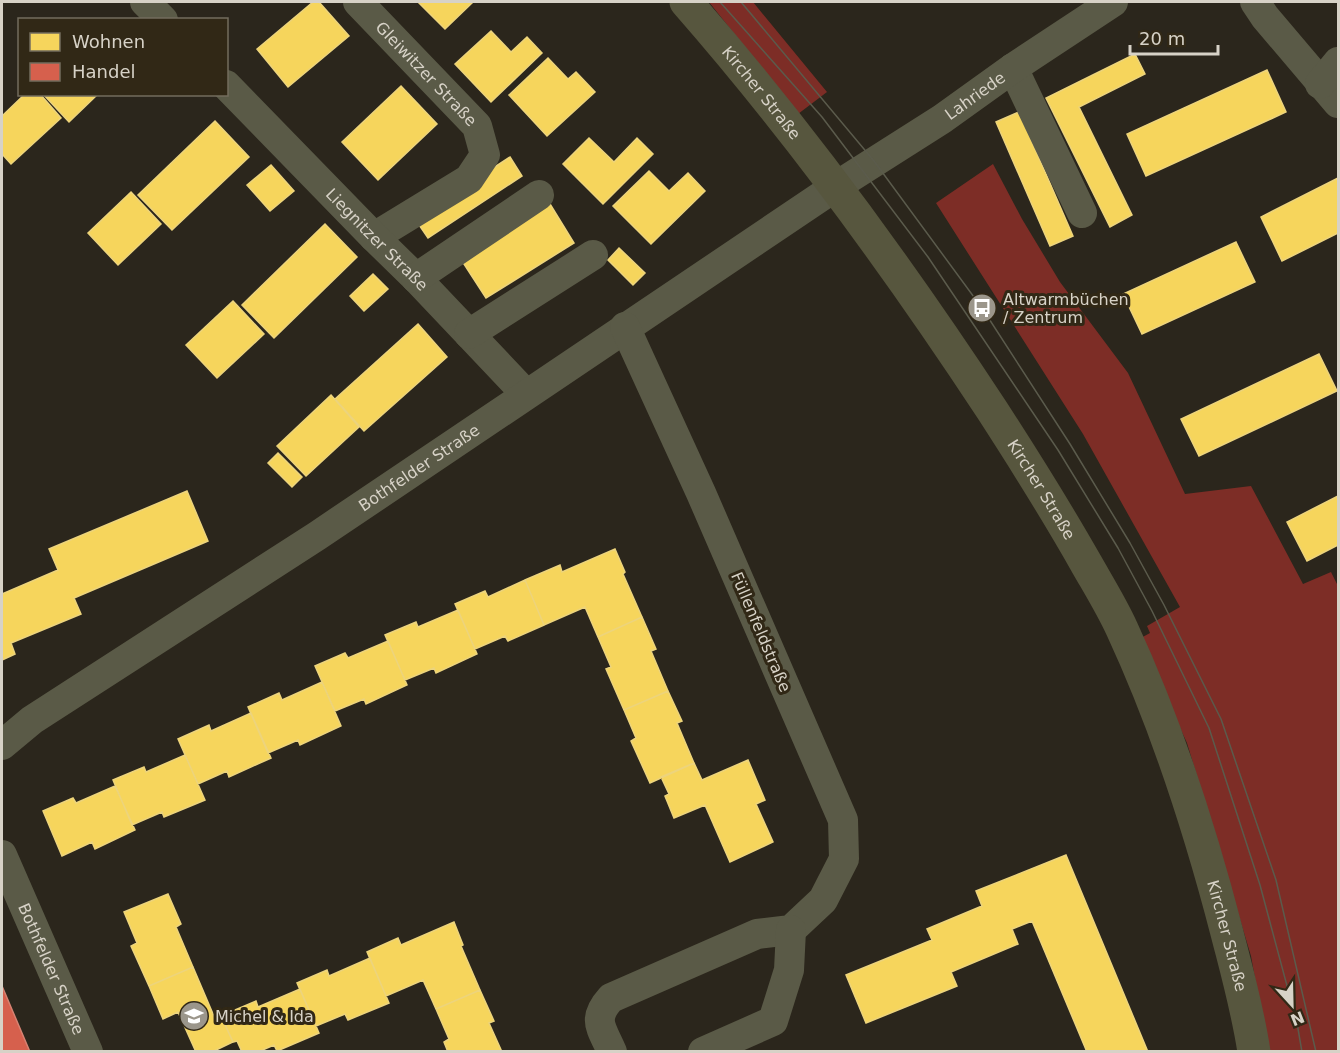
<svg xmlns="http://www.w3.org/2000/svg" width="1340" height="1053" viewBox="0 0 1340 1053" font-family="'DejaVu Sans',sans-serif">
<rect width="100%" height="100%" fill="#2b261c"/>
<path fill="#7d2d26" d="M709,2h44l74,90 -29,22z
M993,164l29,55 38,63 68,91 57,121 66,-8 52,98 28,-12 7,14v465h-70l-17,-95 -64,-213 -48,-104 11,-6 -3,-7 33,-19 -97,-173 -147,-231z"/>
<path fill="#f6d55c" stroke="#edd47c" stroke-width="1.5" d="M313,2h6l30,34 -61,51 -31,-38z
M418,2h55l-28,27z
M491,31l20,21 16,-15 15,16 -51,49 -36,-38z
M1135,54l10,20 -66,33 53,108 -22,12 -64,-129z
M548,58l20,21 8,-7 19,20 -48,44 -38,-41z
M1267,70l19,42 -140,64 -19,-42z
M401,86l36,38 -59,56 -36,-38z
M25,94h15l21,24 -50,46 -9,-10v-38z
M43,94h55l-29,28z
M1019,112l54,124 -23,10 -54,-124z
M215,121l34,36 -77,73 -34,-35z
M589,138l25,24 23,-24 16,16 -50,50 -40,-40z
M510,157l12,19 -94,62 -13,-19z
M271,165l23,26 -24,20 -23,-26z
M649,171l20,20 19,-18 17,18 -54,53 -38,-38z
M1338,178v55l-56,28 -21,-44z
M131,192l30,32 -43,41 -30,-32z
M550,204l24,39 -88,55 -24,-37z
M325,224l32,33 -83,81 -32,-33z
M1236,242l19,40 -113,52 -19,-40z
M619,248l26,25 -12,12 -25,-25z
M373,274l15,15 -24,22 -14,-15z
M233,301l31,33 -47,44 -31,-33z
M418,324l29,33 -83,74 -29,-32z
M1319,354l18,37 -138,65 -18,-37z
M331,395l28,32 -53,49 -29,-30z
M278,453l24,24 -10,10 -24,-24z
M187,491l21,50 -134,57 7,16 -70,29 4,11 -13,6v-66l56,-24 -9,-21z
M1338,496v49l-31,16 -20,-39z
M615,549l10,23 -2,2 19,43 -44,20 -13,-30 -41,18 -19,-45 35,-15 2,7z
M525,580l19,45 -36,16 -3,-5 -30,13 -20,-45 30,-13 3,6z
M458,610l19,44 -41,19 -2,-5 -29,12 -20,-45 31,-13 2,5z
M642,617l14,32 -5,2 17,40 -44,19 -18,-41 5,-2 -13,-30z
M388,641l19,44 -41,19 -2,-5 -29,12 -20,-45 30,-13 3,5z
M322,682l19,44 -41,19 -2,-5 -30,13 -20,-46 31,-14 3,7z
M668,691l14,30 -5,2 17,40 -44,20 -19,-42 5,-3 -12,-28z
M251,713l20,45 -42,19 -2,-6 -29,13 -20,-45 31,-14 2,6z
M185,755l20,45 -41,17 -2,-5 -30,13 -19,-45 31,-13 2,5z
M748,760l17,40 -9,4 17,38 -43,20 -25,-57 -31,13 -9,-22 4,-2 -8,-17 33,-14 8,17z
M115,786l20,44 -40,19 -3,-7 -30,14 -19,-45 30,-13 3,5z
M1066,855l82,197h-61l-55,-131 -20,8 6,15 -67,28 6,14 -91,37 -20,-48 86,-35 -5,-11 55,-23 -6,-15z
M168,894l13,30 -5,3 17,40 -44,19 -18,-40 6,-3 -13,-31z
M454,922l9,23 -2,1 19,44 -44,19 -13,-29 -37,16 -19,-44 31,-14 3,7z
M370,958l19,45 -41,17 -3,-6 -29,12 -19,-43 30,-13 2,6z
M193,967l23,54 6,-3 11,24 -21,10h-16l-18,-40 -15,7 -14,-33z
M300,989l19,44 -42,18 -3,-6 -16,7h-16l-5,-11 -4,1 -12,-26 35,-15 2,6z
M480,990l14,31 -5,2 13,29h-54l-4,-10 5,-3 -13,-30z"/>
<path fill="#d6604d" stroke="#d68272" stroke-width="1.5" d="M2,986l28,66h-28z"/>
<g fill="none" stroke-linecap="round" stroke-linejoin="round">
<g stroke="#5a5a47" stroke-width="30">
<path d="M145,2l18,18"/>
<path id="s1" d="M358,2l119,124 8,29 -16,24 -95,58"/>
<path d="M1255,2l10,15 73,86"/>
<path d="M1013,68l69,145"/>
<path d="M1320,84l18,-22"/>
<path id="s2" d="M226,85l148,152 42,41 110,116"/>
<path d="M416,278l123,-83"/>
<path d="M469,334l124,-79"/>
<path id="s3" d="M2,745l30,-25 285,-184 518,-349 107,-68 71,-51 100,-66"/>
<path id="s4" d="M2,855l86,197"/>
<path d="M612,1052c-10,-24 -21,-32 -1,-54l146,-64 34,-4 32,-30 21,-41 -1,-39 -142,-327 -76,-166"/>
<path d="M703,1052l70,-31 16,-51 2,-40"/>
</g>
<path stroke="#57563e" stroke-width="33" id="s5" d="M686,2c112,128 212,265 306,408 33,51 65,102 95,155 12,21 25,42 35,64 45,97 78,200 105,304 10,39 21,78 27,119"/>
<path stroke="#5b5b4c" stroke-width="1.5" d="M720,2l102,115 106,140 130,193 60,98 34,63 57,117 51,157 37,138 5,29
M741,2l133,159 108,147 88,136 60,99 34,62 57,114 55,161 40,172"/>
</g>
<defs>
<g id="bus-disc" transform="scale(1.5)"><circle r="9.5" fill="#9b968b" stroke="#312816"/><path d="M-5-6H5V4H4V6H2V4H-2V6H-4V4H-5ZM-3.5-4V0h7V-4ZM-3.5 1.2v1.5H-2V1.2ZM2 1.2v1.5H3.5V1.2Z" fill="#fff"/></g>
<g id="school-disc" transform="scale(1.5)"><circle r="9.5" fill="#9b968b" stroke="#312816"/><path d="M0-5L7-2L0 1L-7-2ZM-4 1L0 2.5L4 1V4Q0 6-4 4Z" fill="#fff"/></g>
</defs>
<g fill-rule="evenodd">
<use href="#bus-disc" x="982" y="308"/>
<use href="#school-disc" x="194" y="1016"/>
</g>
<g text-anchor="middle" dominant-baseline="central" stroke-width="6" stroke-linejoin="round" paint-order="stroke">
<g font-size="16" fill="#d7d2c7" stroke="#312816">
<text stroke="none"><textPath href="#s1" startOffset="99">Gleiwitzer Straße</textPath></text>
<text stroke="none"><textPath href="#s5" startOffset="118">Kircher Straße</textPath></text>
<text stroke="none"><textPath href="#s3" startOffset="1170">Lahriede</textPath></text>
<text stroke="none"><textPath href="#s2" startOffset="216">Liegnitzer Straße</textPath></text>
<text stroke="none"><textPath href="#s3" startOffset="501">Bothfelder Straße</textPath></text>
<text stroke="none"><textPath href="#s5" startOffset="604">Kircher Straße</textPath></text>
<text transform="translate(761 632) rotate(67)">Füllenfeldstraße</text>
<text stroke="none"><textPath href="#s5" startOffset="1090">Kircher Straße</textPath></text>
<text stroke="none"><textPath href="#s4" startOffset="124">Bothfelder Straße</textPath></text>
</g>
<g font-size="16" fill="#d7d2c7" stroke="#312816" text-anchor="start">
<text x="1003" y="299">Altwarmbüchen<tspan x="1003" dy="18">/ Zentrum</tspan></text>
<text x="215" y="1016">Michel &amp; Ida</text>
</g>
</g>
<rect width="1340" height="1053" fill="none" stroke="#d7d2c7" stroke-width="6"/>
<rect x="18" y="18" width="210" height="78" fill="#312816" stroke="#736c5d" stroke-width="1.5"/>
<rect x="30" y="33" width="30" height="18" fill="#f6d55c" stroke="#736c5d" stroke-width="1.5"/>
<text x="72" y="48" font-size="18" fill="#d7d2c7">Wohnen</text>
<rect x="30" y="63" width="30" height="18" fill="#d6604d" stroke="#736c5d" stroke-width="1.5"/>
<text x="72" y="78" font-size="18" fill="#d7d2c7">Handel</text>
<g transform="translate(1292 1005) rotate(158)" stroke="#312816" stroke-width="4.5" paint-order="stroke">
<path d="M0-4.5L10 22L0 15L-10 22Z" fill="#d7d2c7"/>
<text y="-9" font-size="16" font-weight="bold" text-anchor="middle" fill="#d7d2c7">N</text>
</g>
<path d="M1130 45v9h88v-9" fill="none" stroke="#d7d2c7" stroke-width="3"/>
<text x="1139" y="45" font-size="18" fill="#d7d2c7" stroke="#312816" stroke-width="4.5" paint-order="stroke">20 m</text>
</svg>
